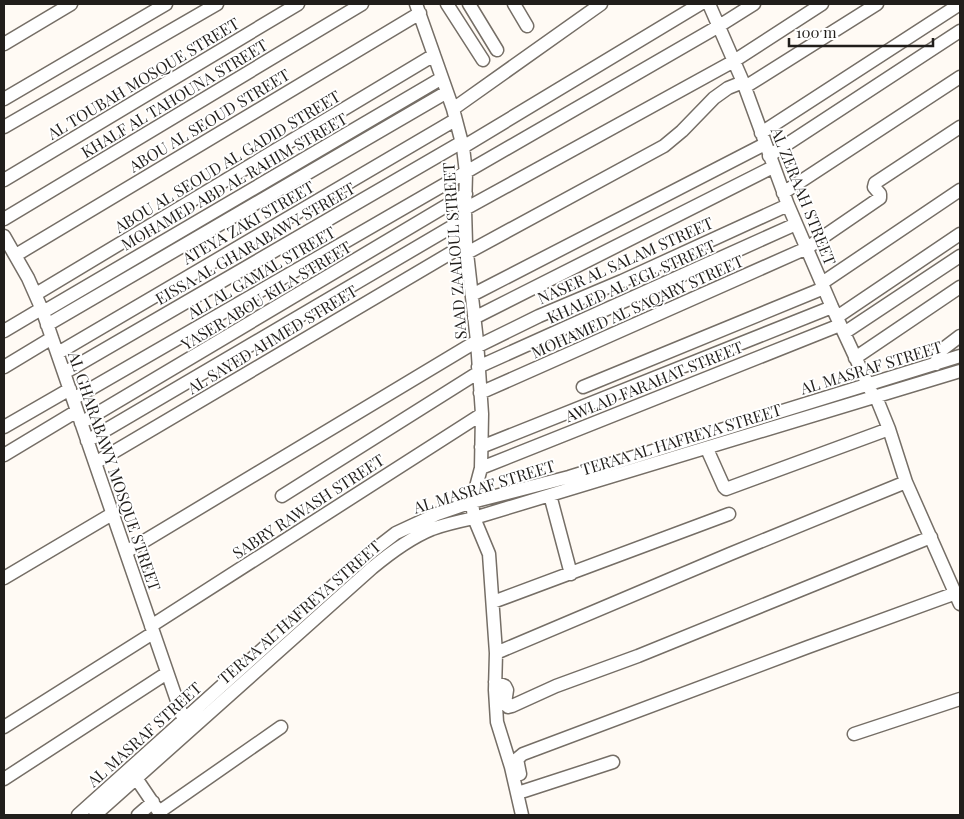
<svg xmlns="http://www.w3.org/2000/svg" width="964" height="819" viewBox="0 0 964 819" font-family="'Playfair Display',serif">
<rect width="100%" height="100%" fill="#fffaf4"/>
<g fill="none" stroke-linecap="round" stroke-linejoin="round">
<g stroke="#756e66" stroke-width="15">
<path id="minor" d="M416,4l37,105 10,38 3,26 -1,36 1,35 11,97 5,73 -1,54 -9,34 2,16 15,36 7,99 -1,37 2,32 14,45 11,48
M447,4l36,56
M469,4l28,46
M514,4l13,22
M709,4l34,78 45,123 44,102 39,84
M4,44l67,-40
M745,87l132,-83
M4,99l162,-95
M453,109l148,-105
M4,127l213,-123
M761,133l199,-129
M463,147l237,-143
M769,156l191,-125
M4,180l294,-176
M783,193l177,-116
M465,209l269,-148 88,-57
M4,219l358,-215
M4,236l24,42 15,34 141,409
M467,253l197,-107 18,-15 32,-33 14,-10 15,-6
M16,255l404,-242
M822,283l138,-93
M36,294l398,-239
M472,295l293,-151
M43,312l399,-234
M837,317l123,-83
M474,318l299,-151
M47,325l400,-233
M4,331l37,-22
M844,333l116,-77
M476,347l63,-31 83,-35 166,-76
M58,353l397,-233
M855,358l105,-71
M936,364l3,-12 21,-16
M4,367l48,-29
M478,367l318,-143
M64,373l398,-231
M583,387l241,-99
M480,393l327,-145 73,-50v-4l-6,-7 1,-4 85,-56
M876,397l13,32 17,53
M73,399l646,-373 35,-22
M81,423l385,-229
M4,427l66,-38
M87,441l378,-222
M481,447l351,-140
M707,449l17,38 2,2 163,-60
M4,455l73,-44
M95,463l371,-219
M481,468l359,-143
M550,495l21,79
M282,496l197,-124
M126,552l351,-211
M4,578l108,-64
M493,602l236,-88
M151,626l331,-212
M496,653l234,-99 176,-72 54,122
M495,682l10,4 2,4 -2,13 3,4 4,-1 44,-20 82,-30 293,-119
M4,727l149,-94
M854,734l106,-35
M520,774l-3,-15 6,-5 285,-107 148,-54
M136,778l25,37
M4,779l163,-106
M524,791l89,-29
M159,812l122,-85
M78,815l287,-258 31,-24 41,-19 35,-12 97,-25 391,-121
M95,815l277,-247c18,-15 38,-30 60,-39 14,-5 28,-8 42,-11l486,-147
M138,815l15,-13"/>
</g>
<use href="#minor" stroke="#fff" stroke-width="12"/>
</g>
<g text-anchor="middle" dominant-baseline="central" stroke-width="4" stroke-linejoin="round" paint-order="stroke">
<g font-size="16" fill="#211e1b" stroke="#fff">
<text transform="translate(143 78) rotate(-31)">AL TOUBAH MOSQUE STREET</text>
<text transform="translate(174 98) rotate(-31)">KHALF AL TAHOUNA STREET</text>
<text transform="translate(209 120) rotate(-31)">ABOU AL SEOUD STREET</text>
<text transform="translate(227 161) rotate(-31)">ABOU AL SEOUD AL GADID STREET</text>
<text transform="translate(234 181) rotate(-30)">MOHAMED ABD AL RAHIM STREET</text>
<text transform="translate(804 196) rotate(68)">AL ZERAAH STREET</text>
<text transform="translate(248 222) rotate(-30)">ATEYA ZAKI STREET</text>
<text transform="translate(255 243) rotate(-30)">EISSA AL GHARABAWY STREET</text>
<text transform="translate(454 251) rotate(-94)">SAAD ZAALOUL STREET</text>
<text transform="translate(625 260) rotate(-24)">NASER AL SALAM STREET</text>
<text transform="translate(261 272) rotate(-30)">ALI AL GAMAL STREET</text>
<text transform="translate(631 281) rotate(-24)">KHALED AL EGL STREET</text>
<text transform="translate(266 295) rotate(-31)">YASER ABOU KILA STREET</text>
<text transform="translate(637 306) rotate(-24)">MOHAMED AL SAQARY STREET</text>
<text transform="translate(272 339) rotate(-31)">AL SAYED AHMED STREET</text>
<text transform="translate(871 367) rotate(-17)">AL MASRAF STREET</text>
<text transform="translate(654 381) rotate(-22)">AWLAD FARAHAT STREET</text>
<text transform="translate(681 439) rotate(-17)">TERAA AL HAFREYA STREET</text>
<text transform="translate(115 471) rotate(71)">AL GHARABAWY MOSQUE STREET</text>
<text transform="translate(484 486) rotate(-17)">AL MASRAF STREET</text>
<text transform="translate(308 506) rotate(-33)">SABRY RAWASH STREET</text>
<text transform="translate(299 612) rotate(-41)">TERAA AL HAFREYA STREET</text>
<text transform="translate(144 734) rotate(-42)">AL MASRAF STREET</text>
</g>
</g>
<rect width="964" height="819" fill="none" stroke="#211e1b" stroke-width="10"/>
<path d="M789 38v8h144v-8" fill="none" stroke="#211e1b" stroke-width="2.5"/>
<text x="796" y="38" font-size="15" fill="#211e1b" stroke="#ffffff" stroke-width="4" paint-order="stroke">100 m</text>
</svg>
